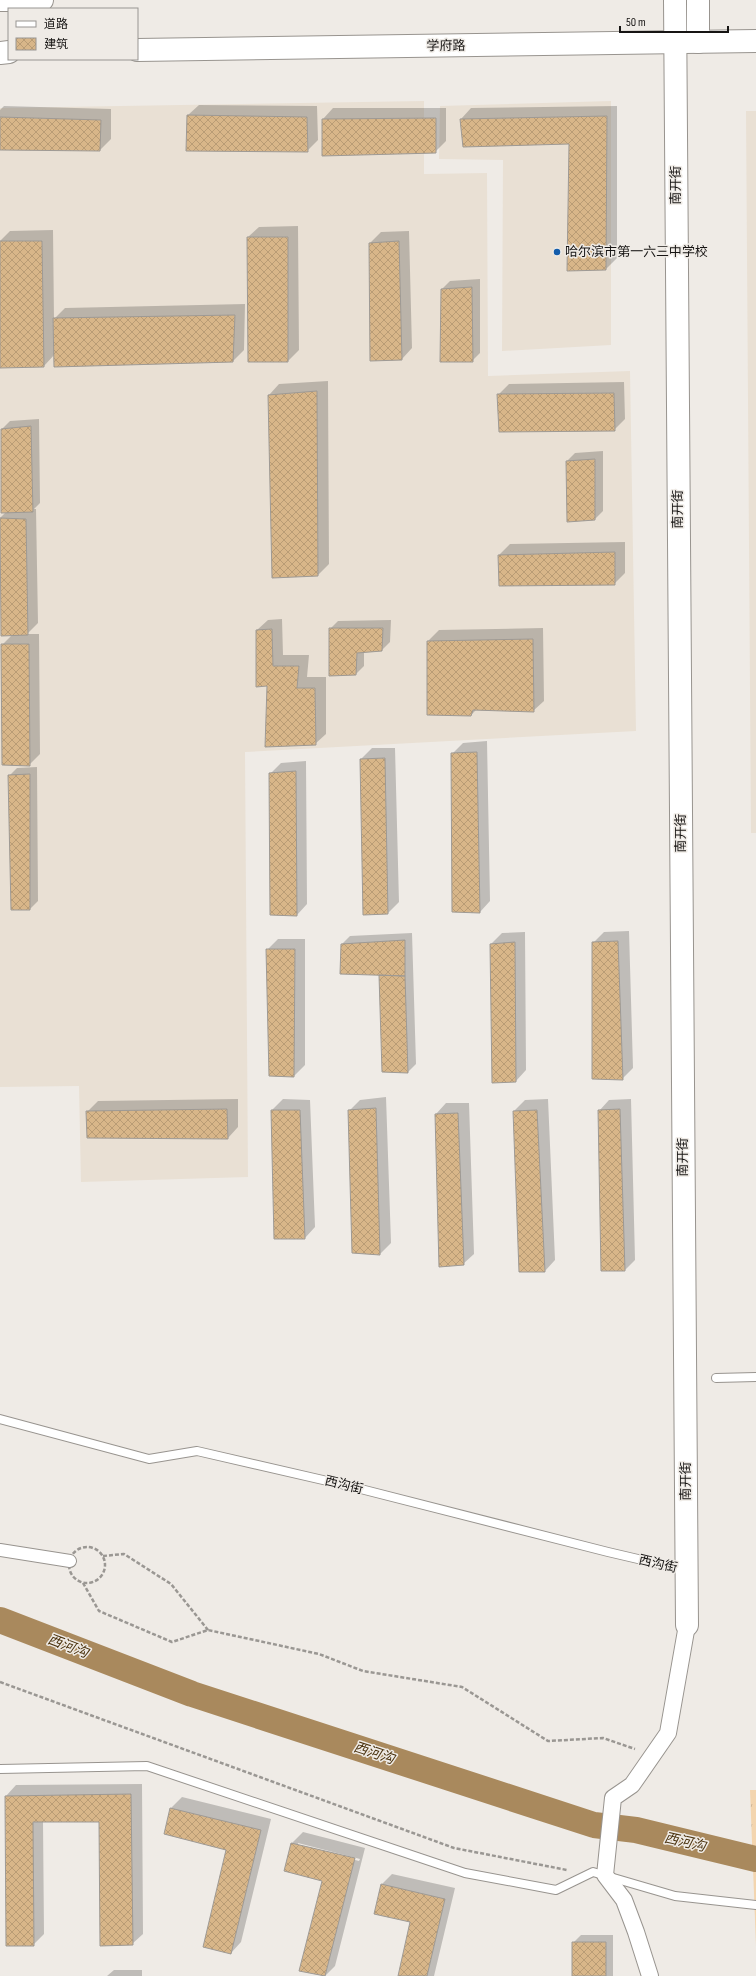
<svg xmlns="http://www.w3.org/2000/svg" width="756" height="1976" viewBox="0 0 756 1976" font-family="'Sofia Sans Condensed','Noto Sans SC',sans-serif">
<defs>
<pattern id="park-tufts" width="24" height="20" patternUnits="userSpaceOnUse"><rect width="24" height="20" fill="#f3d5af"/><path d="M3 7l-1-3M5 7V3M7 7l1-3M15 17l-1-3M17 17v-4M19 17l1-3" fill="none" stroke="#d0b696"/></pattern>
<pattern id="building-cross-hatch" width="8" height="8" patternUnits="userSpaceOnUse"><rect width="8" height="8" fill="#d8b689"/><path d="M0 0l8 8M0 8l8-8" fill="none" stroke="#b99c75"/></pattern>
</defs>
<rect width="100%" height="100%" fill="#efebe6"/>
<path fill="#e9e0d4" d="M424,101v73l63,-1 1,203 142,-5 6,360 -391,21 3,425 -167,5 -2,-96 -79,1v-979z
M611,101v244l-109,6 1,-191 -64,-1 1,-53z
M746,111h10v722h-5z"/>
<path fill="url(#park-tufts)" d="M750,1790h6v156z"/>
<path fill="#0003" fill-rule="evenodd" d="M199,105l118,1 1,34 -11,11 -119,-36z
M4,106l107,3v30l-11,11 -100,-1v-39z
M617,106v152l-11,11 -36,-126 -109,-24 10,-11z
M333,108h113v33l-11,11 -112,-33z
M298,226l1,124 -11,11 -40,-124 11,-10z
M53,230l1,89 11,-11 180,-4 -1,46 -11,11 -178,-7 -11,12 -44,-97v-28l10,-10z
M409,231l3,117 -10,11 -32,-116 11,-11z
M480,279v74l-8,8 -30,-72 8,-8z
M328,381l1,183 -11,11 -49,-180 10,-11z
M624,382l1,37 -11,11 -116,-35 11,-11z
M39,419l1,84 -6,6h2l2,114 -11,11h12l1,120 -11,11 -27,-120 10,-10 -12,-117 7,-7 -5,-82 8,-8z
M603,451v60l-8,8 -27,2 -1,-60 8,-8z
M625,542v31l-11,11 -114,1 -1,-30 11,-11z
M282,619l1,36h26l-2,22h19v57l-11,10 -47,-59 -11,-55 11,-10z
M391,620l-1,22 -8,8 -18,2v14l-8,8 -26,-45 8,-8z
M543,628l1,73 -11,10 -57,-1 -5,5 -43,-74 11,-11z
M487,741l3,160 -10,11 -28,-158 11,-11z
M372,748h23l4,154 -11,11 -24,1 -3,-155z
M306,761l1,143 -10,11 -27,-141 11,-11z
M37,767l1,134 -8,8h-19l-2,-133 8,-8z
M629,931l4,137 -11,11 -29,-136 11,-11z
M525,932l1,138 -10,11 -25,-137 11,-11z
M412,933l4,131 -8,8 -28,-98 -38,-30 8,-8z
M278,939h27v126l-11,11 -26,-127z
M386,1097l5,146 -11,11 -31,-143 11,-11z
M238,1099v28l-10,11 -141,-26 11,-11z
M283,1099l27,1 5,127 -10,11 -33,-128z
M548,1099l7,161 -10,11 -31,-160 11,-11z
M631,1099l4,161 -10,10 -26,-159 10,-11z
M446,1103h23l5,151 -11,10 -27,-150z
M142,1784l1,150 -11,10 -32,-123h-57l1,113 -11,11 -27,-149 10,-11z
M182,1797l89,22 -30,123 -10,11 -4,-104 -62,-15 6,-26z
M303,1832l62,16 -30,118 -10,10 -24,-6 22,-90 -38,-10 7,-27zM298,1843l62,16 -1,2 -61,-16z
M392,1874l63,14 -21,88h-35l12,-54 -29,-38z
M581,1935h32v41h-40v-33z
M114,1970h28v6h-35z"/>
<g fill="none" stroke-linecap="round" stroke-linejoin="round">
<path stroke="#a9895d" stroke-width="26" d="M0,1620l192,74 402,131 42,5 120,29"/>
</g>
<path fill="url(#building-cross-hatch)" stroke="#9e9a95" d="M187,115l120,2 1,35 -122,-1z
M607,116l-1,154 -39,1 2,-127 -106,3 -3,-28z
M0,117l101,3 -1,31 -100,-1z
M436,118v35l-114,3v-37z
M247,237h41v125h-40z
M0,241h42l2,126 -44,1z
M399,241l3,119 -32,1 -1,-118z
M472,287l1,75h-33l1,-73z
M235,315l-2,47 -179,5 -1,-49z
M317,391l1,185 -46,2 -4,-183z
M614,393l1,38 -116,1 -2,-38z
M31,426l2,86 -32,1v-84z
M595,459v61l-28,2 -1,-61z
M0,518l26,1 2,116 -27,1z
M615,552v33l-116,1 -1,-31z
M329,628h54l-1,23 -25,2 -1,22 -27,1z
M272,629l1,37h26l-2,22h18l1,57 -51,2 2,-61 -11,1v-57z
M533,639l1,73 -61,-2 -2,6 -44,-1v-74z
M1,644h28l1,122 -28,-1z
M477,752l3,161 -28,-1 -1,-159z
M385,758l3,156 -25,1 -3,-156z
M296,771l1,145 -27,-1 -1,-142z
M30,774v136h-19l-3,-135z
M405,940v36l-65,-2 1,-30z
M618,941l5,139 -31,-1v-137z
M515,942l1,140 -24,1 -2,-139z
M266,949h29l-1,128 -25,-1z
M379,975l26,1 3,97 -26,-1z
M376,1108l4,147 -28,-2 -4,-143z
M227,1109l1,30 -141,-1 -1,-27z
M620,1109l5,162h-24l-3,-161z
M271,1110h29l5,129h-31z
M537,1110l8,162h-26l-6,-161z
M458,1113l6,152 -25,2 -4,-153z
M131,1794l2,151 -33,1 -1,-124h-66l1,124h-28l-1,-150z
M170,1808l91,22 -30,124 -28,-7 23,-97 -62,-16z
M291,1843l64,15 -30,118 -26,-5 23,-90 -38,-10z
M381,1884l64,15 -18,77h-29l12,-54 -36,-8z
M572,1942h34v34h-34z"/>
<g fill="none" stroke-linecap="round" stroke-linejoin="round">
<g stroke="#98948f" stroke-width="10">
<path id="service" d="M716,1378l40,-1
M0,1419l149,40 48,-8 152,35 259,66 77,18
M0,1769l147,-3 318,107 91,17 37,-18 82,24 81,9"/>
</g>
<g stroke="#98948f" stroke-width="14">
<path id="pedestrian" d="M0,1550l70,11"/>
</g>
<g stroke="#98948f" stroke-width="18">
<path id="minor" d="M650,1976l-14,-44 -12,-32 -19,-25 8,-77 19,-13 36,-52 19,-108"/>
</g>
<g stroke="#98948f" stroke-width="24">
<path id="secondary" d="M675,0l12,1625
M698,42v-42"/>
</g>
<g stroke="#98948f" stroke-width="24">
<path id="trunk" d="M0,0h42
M137,50l619,-9
M0,53l9,-1"/>
</g>
<path stroke="#9a9793" stroke-width="2.5" stroke-dasharray="4 2" stroke-linecap="butt" d="M69 1565a18 18 0 1 1 36 0a18 18 0 1 1-36 0Z
M103,1556l21,-2 47,30 37,46
M83,1583l16,28 73,31 36,-12 111,24 44,17 99,16 86,54 55,-3 32,11
M0,1682l454,166 113,22"/>
<use href="#service" stroke="#fff" stroke-width="8"/>
<use href="#pedestrian" stroke="#fff" stroke-width="12"/>
<use href="#minor" stroke="#fff" stroke-width="16"/>
<use href="#secondary" stroke="#fff" stroke-width="22"/>
<use href="#trunk" stroke="#fff" stroke-width="22"/>
</g>
<circle fill="#125cab" stroke="#efebe6" stroke-width="1.5" cx="557" cy="252" r="4"/>
<g text-anchor="middle" dominant-baseline="central" stroke-width="3" stroke-linejoin="round" paint-order="stroke">
<g font-size="13" fill="#161413" stroke="#efebe6">
<text transform="translate(446 46) rotate(-1)">学府路</text>
<text transform="translate(676 185) rotate(-90)">南开街</text>
<text transform="translate(678 509) rotate(-90)">南开街</text>
<text transform="translate(681 833) rotate(-90)">南开街</text>
<text transform="translate(683 1157) rotate(-90)">南开街</text>
<text transform="translate(686 1481) rotate(-90)">南开街</text>
<text transform="translate(344 1485) rotate(14)">西沟街</text>
<text transform="translate(658 1564) rotate(13)">西沟街</text>
</g>
<g font-size="13" fill="#161413" stroke="#efebe6" text-anchor="start">
<text x="565" y="252">哈尔滨市第一六三中学校</text>
</g>
<g font-size="14" font-style="italic" fill="#4b330f" stroke="#efebe6">
<text transform="translate(68 1646) rotate(21)">西河沟</text>
<text transform="translate(374 1753) rotate(18)">西河沟</text>
<text transform="translate(685 1842) rotate(13)">西河沟</text>
</g>
</g>
<rect x="8" y="8" width="130" height="52" fill="#efebe6" stroke="#989592"/>
<rect x="16" y="21" width="20" height="6" fill="#ffffff" stroke="#989592"/>
<text x="44" y="28" font-size="12" fill="#161413">道路</text>
<rect x="16" y="38" width="20" height="12" fill="url(#building-cross-hatch)" stroke="#989592"/>
<text x="44" y="48" font-size="12" fill="#161413">建筑</text>
<path d="M620 26v6h108v-6" fill="none" stroke="#161413" stroke-width="2"/>
<text x="626" y="26" font-size="12" fill="#161413" stroke="#efebe6" stroke-width="3" paint-order="stroke">50 m</text>
</svg>
